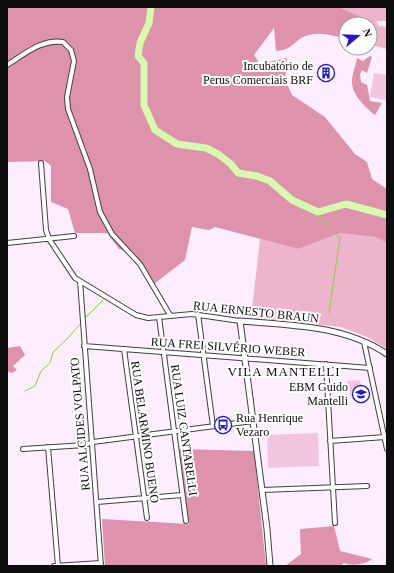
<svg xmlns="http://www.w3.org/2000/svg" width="394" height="573" viewBox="0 0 394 573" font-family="'Times New Roman',serif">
<rect width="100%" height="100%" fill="#fdeeff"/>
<path fill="#edb4cb" d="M339,7h48v14h-11l3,5 8,1v22l-17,-4v-21h-4l1,-4z
M340,233l35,4 10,5 2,4v103l-20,-12 -26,-10 -90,-9 9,-79 38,10z"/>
<path fill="#df92ac" d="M7,7h332l28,13 -1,4h-20l-1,14c-15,-3 -29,-8 -44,0 -10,7 -11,12 -25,13l-2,-23 -20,27 6,9 27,-6 -2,22 7,15 33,22 30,37 12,8 5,17 15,10v57l-2,-4 -10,-5 -35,-4 -42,16 -83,-22 -6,3 -17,-3 -7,33 -31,24 -8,-13 -18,-19 -9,-3 -12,-16h-32l-7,-24 -17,-7v-36l-6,-5 -38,1z
M370,56l2,1 -5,16 -5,-3 -2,4 1,8 6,3 3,16 12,2 -7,12c-9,-7 -24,-21 -23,-34 0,-7 4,-16 5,-23l6,3z
M20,346l5,9 -12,11 4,4 -5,3 -5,-2v-23z
M179,449l75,2 12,115h-161l-3,-47 87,5z
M334,526l6,25 32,8c-7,6 -21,7 -28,4l-4,3h-55l16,-12 -1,-25z"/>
<path fill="#f3c6df" d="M374,73l13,2v25l-17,-3z
M360,380l3,14 -12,3 -4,-16z
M318,433l1,33 -51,2 -1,-33z"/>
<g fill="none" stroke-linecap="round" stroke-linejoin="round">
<path stroke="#82d82e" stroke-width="1" d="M312,209c8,11 20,18 28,29l-11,75
M86,317l17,-17
M25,391l10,-5 6,-15 9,-8 3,-11 13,-12 16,-18"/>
<path stroke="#d6fbae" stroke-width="7" d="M151,7l-2,16 -9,20 -2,13 6,7v42l11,25 22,14 29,4 12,6 13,10 7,9 19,3 13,5 22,19 26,12 28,-8 41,11"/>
<g stroke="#404040" stroke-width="6">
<path id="minor" d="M7,65c18,-11 34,-26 56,-23l8,8 3,11 -7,36 1,12 22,60 10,43 12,22 28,30 30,51
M41,163l5,67 3,9 26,39 61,37 12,3 44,-4 48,7
M7,243l67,-7
M80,281l21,285
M198,314l15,112
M159,317l27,204
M364,342l23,107
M84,346l286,22
M124,349l23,169
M326,364l9,159
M330,441l55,-4
M48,447l10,119
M23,449l62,-4 8,-3 160,-21
M262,490l105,-4
M97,502l85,-7
M54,566l47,-3"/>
</g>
<g stroke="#404040" stroke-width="7">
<path id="tertiary" d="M270,566l-3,-37 -27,-208c50,4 104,4 147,33"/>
</g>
<use href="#minor" stroke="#fff" stroke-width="4"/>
<use href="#tertiary" stroke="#fff" stroke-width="5"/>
</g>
<defs>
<g id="building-ring" transform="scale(0.9)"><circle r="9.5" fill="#fff" stroke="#241ac9" stroke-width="1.5"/><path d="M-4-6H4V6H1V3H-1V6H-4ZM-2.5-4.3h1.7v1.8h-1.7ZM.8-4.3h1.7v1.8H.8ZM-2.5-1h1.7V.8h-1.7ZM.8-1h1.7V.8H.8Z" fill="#241ac9"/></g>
<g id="school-ring" transform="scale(0.9)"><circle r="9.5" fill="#fff" stroke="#241ac9" stroke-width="1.5"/><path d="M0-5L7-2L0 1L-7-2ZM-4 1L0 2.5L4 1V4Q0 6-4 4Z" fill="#241ac9"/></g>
<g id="bus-ring" transform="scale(0.9)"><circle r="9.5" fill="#fff" stroke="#241ac9" stroke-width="1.5"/><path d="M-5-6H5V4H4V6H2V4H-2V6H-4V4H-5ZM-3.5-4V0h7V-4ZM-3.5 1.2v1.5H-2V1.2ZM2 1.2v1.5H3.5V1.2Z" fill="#241ac9"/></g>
</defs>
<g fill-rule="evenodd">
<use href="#building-ring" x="326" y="73"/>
<use href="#school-ring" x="361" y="394"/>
<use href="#bus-ring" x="223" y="425"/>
</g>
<g text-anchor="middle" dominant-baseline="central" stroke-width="4" stroke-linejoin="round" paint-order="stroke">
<g font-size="12" fill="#0d0d0d" stroke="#fff" text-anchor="end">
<text x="313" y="66">Incubatório de<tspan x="313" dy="14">Perus Comerciais BRF</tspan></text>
<text x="348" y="387">EBM Guido<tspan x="348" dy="14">Mantelli</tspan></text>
<text x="236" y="418" text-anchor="start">Rua Henrique<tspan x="236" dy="14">Vezaro</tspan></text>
</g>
<g font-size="12" fill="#0d0d0d" stroke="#fff">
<text transform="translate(256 312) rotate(6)">RUA ERNESTO BRAUN</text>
<text transform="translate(228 347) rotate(4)">RUA FREI SILVÉRIO WEBER</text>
<text transform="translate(80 424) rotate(-95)">RUA ALCIDES VOLPATO</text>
<text transform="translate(184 430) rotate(82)">RUA LUIZ CANTARELLI</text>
<text transform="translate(145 432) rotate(82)">RUA BELARMINO BUENO</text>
</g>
<g font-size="13" letter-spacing="1" fill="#0d0d0d" stroke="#fff">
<text x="284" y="371">VILA MANTELLI</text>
</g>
</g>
<rect width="394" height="573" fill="none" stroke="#0d0d0d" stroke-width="16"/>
<g transform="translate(358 36) rotate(71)"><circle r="19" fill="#ffffff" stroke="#9e9e9e"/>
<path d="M0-3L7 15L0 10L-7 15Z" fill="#241ac9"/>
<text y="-6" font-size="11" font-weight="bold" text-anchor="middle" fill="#0d0d0d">N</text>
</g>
</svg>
